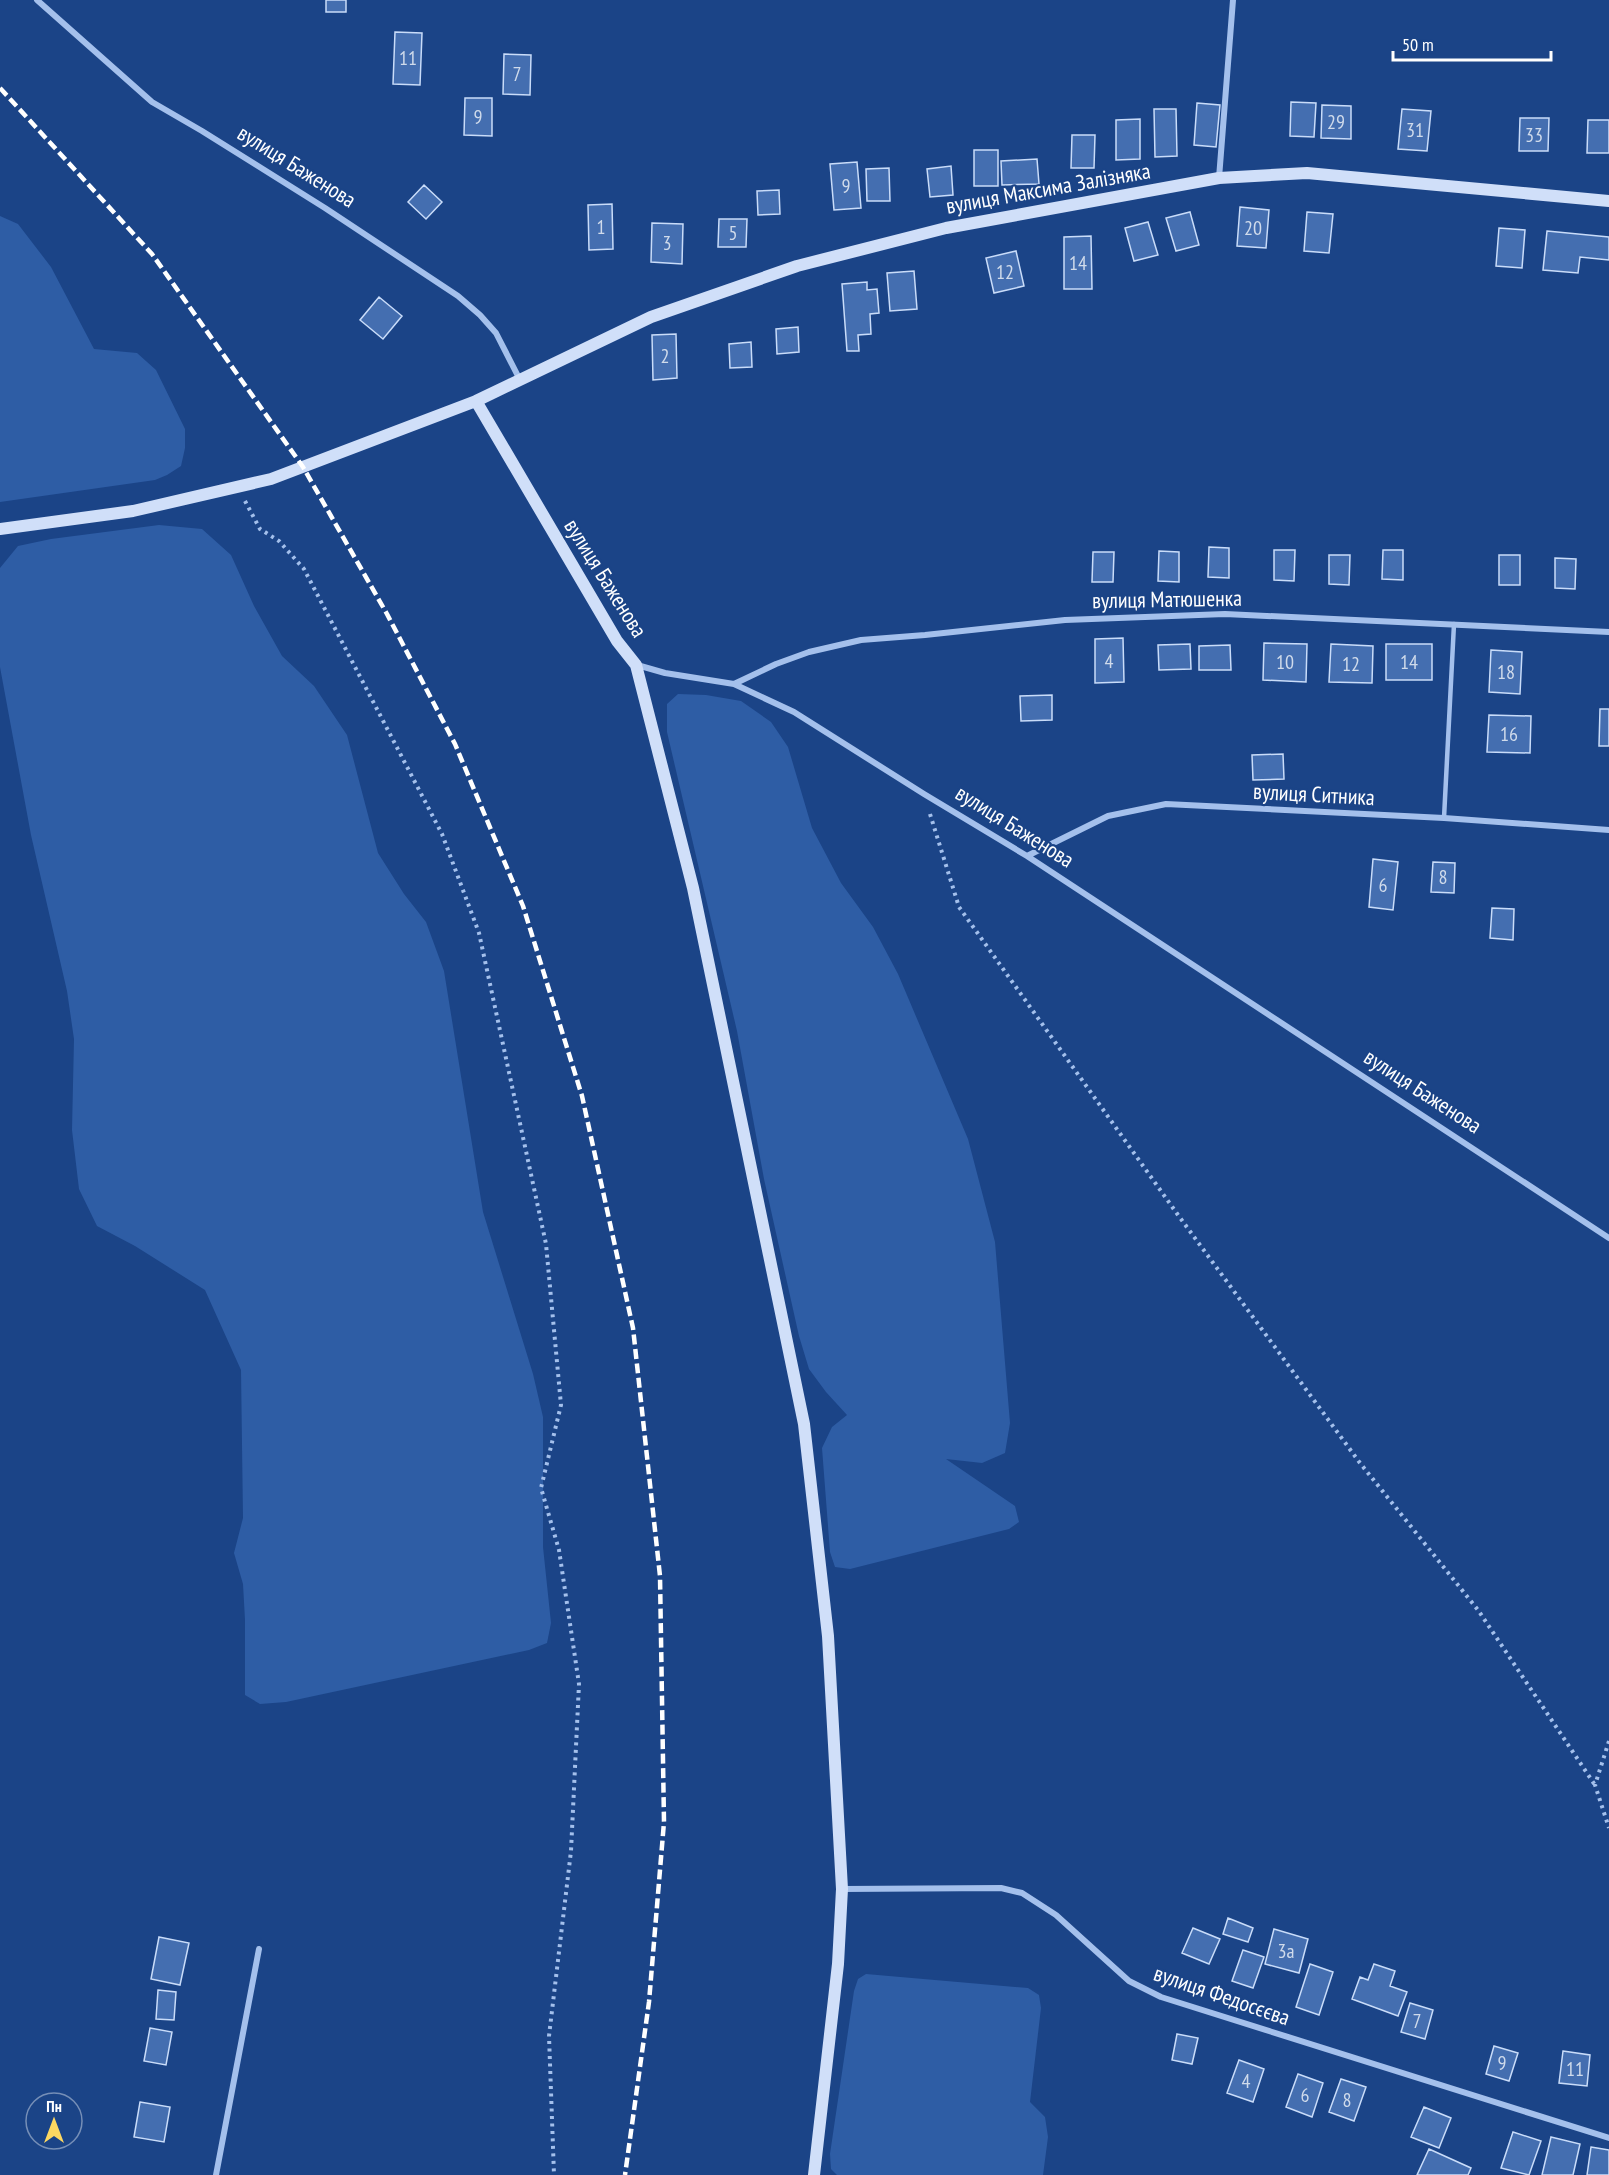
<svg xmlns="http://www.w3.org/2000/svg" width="1609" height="2175" viewBox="0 0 1609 2175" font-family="'PT Sans Narrow',sans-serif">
<rect width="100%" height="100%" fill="#1b4487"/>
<path fill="#2e5da5" d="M0,216l18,8 33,43 43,82 43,4 19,17 29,59v19l-4,18 -14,9 -12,5 -155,22z
M159,525l43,4 29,26 23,51 28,50 32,30 33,49 31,118 26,41 22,28 18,49 39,241 50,162 10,43v130l8,76 -4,20 -18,7 -243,52 -26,2 -15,-9v-75l-2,-36 -9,-31 9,-35 -2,-148 -36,-80 -70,-44 -38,-20 -18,-37 -7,-59 2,-91 -7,-48 -36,-156 -31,-168v-99l18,-22 33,-7z
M678,694l28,1 35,6 30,21 17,25 24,81 29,55 32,44 25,47 70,165 27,103 15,181 -5,30 -23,10 -36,-4 69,47 4,16 -10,7 -159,40 -15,-2 -5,-15 -8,-104 10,-21 15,-12 -21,-23 -17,-23 -10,-33 -35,-157 -27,-148 -70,-299v-28z
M866,1974l162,14 11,7 2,13 -11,94 15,15 3,20 -5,38h-206l-6,-6 -1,-15 24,-163 4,-12z"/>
<path fill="#446eb0" stroke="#c9dcf9" stroke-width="1.5" d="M326,0h20v12h-20z
M395,32l27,1 -2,52 -27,-1z
M504,54l27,1 -1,40 -27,-1z
M465,98h27v38l-28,-1z
M1291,102l25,1 -2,34 -24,-1z
M1197,103l23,2 -4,42 -22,-2z
M1322,105l29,1v33l-30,-1z
M1154,109h22l1,47 -22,1z
M1402,109l29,2 -4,40 -29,-2z
M1520,118h29l-1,33h-29z
M1140,119v40l-24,1v-40z
M1588,120h21v33h-22z
M1072,135h23l-1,33h-23z
M974,150h24v36h-24z
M1037,159l2,25 -37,1 -1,-24z
M857,162l4,46 -27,2 -4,-46z
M951,166l2,29 -23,2 -3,-28z
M889,168l1,33h-23l-1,-32z
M424,185l18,17 -16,17 -18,-17z
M779,190l1,24 -22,1 -1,-24z
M612,204l1,45 -24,1 -1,-45z
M1240,207l29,3 -3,38 -29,-2z
M1190,212l9,33 -23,6 -10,-33z
M1307,212l26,2 -4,39 -25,-2z
M719,219h28l-1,28h-28z
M1148,222l10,33 -24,6 -9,-33z
M652,223l31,1 -1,40 -31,-2z
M1499,228l26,2 -3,38 -26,-2z
M1547,231l62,6v23l-29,-3 -2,16 -35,-3z
M1091,236l1,53h-28v-52z
M1016,251l8,35 -30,7 -8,-35z
M914,271l3,38 -27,2 -3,-38z
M867,282v8l10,-1 2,24 -9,1 1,20 -13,1 1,16h-12l-5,-67z
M379,297l23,19 -19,23 -23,-19z
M798,327l1,25 -22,2 -1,-25z
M676,334l1,44 -24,2 -1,-45z
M751,342l1,25 -22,1 -1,-24z
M1209,547l20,1v30l-21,-1z
M1274,550h21l-1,31 -20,-1z
M1383,550h20v30l-21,-1z
M1159,551l20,1v30l-21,-1z
M1093,552h21l-1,30h-21z
M1329,555h21l-1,30 -20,-1z
M1499,555h21v30h-21z
M1555,558l21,1 -1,30 -20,-1z
M1123,638l1,44 -29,1v-44z
M1264,643l43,1 -1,38 -43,-2z
M1190,644l1,25 -32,1 -1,-25z
M1331,644l42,2 -1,37 -43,-1z
M1386,644h46v36h-46z
M1230,645l1,25h-32v-24z
M1491,650l31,2 -2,42 -31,-2z
M1052,695v25l-31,1 -1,-25z
M1600,709h9v37h-10z
M1489,715l42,1 -1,37 -43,-1z
M1283,754l1,25 -31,1 -1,-25z
M1373,859l25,3 -5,48 -24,-3z
M1433,862l22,1 -1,30 -23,-1z
M1492,908l22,1 -1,31 -23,-2z
M1228,1918l25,10 -5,14 -25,-8z
M1193,1928l27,11 -11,25 -27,-11z
M1274,1929l34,10 -9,34 -34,-9z
M159,1937l30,6 -9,42 -29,-6z
M1243,1950l21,7 -11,31 -21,-7z
M1310,1964l23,8 -14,43 -23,-8z
M1374,1964l21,7 -5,15 17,6 -9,24 -46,-17 8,-22 8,3z
M158,1990l18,2 -2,28 -18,-1z
M1410,2003l23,7 -8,29 -24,-7z
M150,2028l22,4 -6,33 -22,-4z
M1177,2034l21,4 -6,26 -20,-4z
M1494,2046l24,7 -9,28 -23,-7z
M1563,2051l27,4 -3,31 -28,-3z
M1239,2060l25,9 -11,33 -26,-9z
M1298,2074l25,9 -11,34 -26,-10z
M1341,2079l25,8 -12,34 -25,-9z
M140,2102l30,5 -6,35 -30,-5z
M1424,2107l27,11 -12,30 -28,-11z
M1513,2132l28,9 -12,34 -28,-7z
M1551,2137l29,7 -7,31h-31z
M1591,2147l18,3v25h-22z
M1429,2149l42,19 -3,7h-51z"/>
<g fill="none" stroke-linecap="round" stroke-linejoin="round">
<path stroke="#a4c0ec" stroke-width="4" stroke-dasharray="3 4.5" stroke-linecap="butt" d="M245,501l15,28 19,12 25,28 138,265 37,99 67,311 15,161 -20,83 18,62 20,134 -8,167 -22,185 5,139
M930,814l29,93 219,308 182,248 118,147 117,175
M1609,1741l-14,44 14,43"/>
<path stroke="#a4c0ec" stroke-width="4.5" d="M1444,818l10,-194"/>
<path stroke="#a4c0ec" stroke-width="6" d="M37,0l115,102 50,29 123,77 133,88 22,19 16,18 24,47
M1219,178l14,-178
M637,665l28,8 69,11 60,28 130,82 103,62 582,382
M734,684l42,-20 33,-12 52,-12 64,-5 140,-15 160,-6 384,18
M1027,856l81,-40 58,-12 278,14 165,12
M842,1889l159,-1 21,5 34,22 73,66 32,16 448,141
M216,2175l43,-226"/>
<path stroke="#d0dff9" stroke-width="12" d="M476,401l141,240 19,24 57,223 111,536 24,212 14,253 -4,75 -24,211
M0,529l133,-18 138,-32 205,-78 175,-84 146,-51 149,-38 273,-50 88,-5 302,28"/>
<path stroke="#fff" stroke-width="4.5" stroke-dasharray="10 4.5" stroke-linecap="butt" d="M0,88l152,166 151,213 84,147 68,130 68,162 59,190 51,232 27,248 4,246 -15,180 -24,173"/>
</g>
<g text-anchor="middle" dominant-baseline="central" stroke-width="4.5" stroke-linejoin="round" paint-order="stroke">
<g font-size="20" fill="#d0dbeb">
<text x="408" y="58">11</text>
<text x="517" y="74">7</text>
<text x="478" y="117">9</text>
<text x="1336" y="122">29</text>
<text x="1415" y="130">31</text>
<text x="1534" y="135">33</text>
<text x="846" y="186">9</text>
<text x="601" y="227">1</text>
<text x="1253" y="228">20</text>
<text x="733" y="233">5</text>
<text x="667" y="243">3</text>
<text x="1078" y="263">14</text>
<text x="1005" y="272">12</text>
<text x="665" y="356">2</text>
<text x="1109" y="661">4</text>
<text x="1285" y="662">10</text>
<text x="1409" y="662">14</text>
<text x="1351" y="664">12</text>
<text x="1506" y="672">18</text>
<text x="1509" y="734">16</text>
<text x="1443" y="877">8</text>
<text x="1383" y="885">6</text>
<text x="1286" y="1951">3а</text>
<text x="1417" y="2021">7</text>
<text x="1502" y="2063">9</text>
<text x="1575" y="2069">11</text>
<text x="1246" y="2081">4</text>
<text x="1305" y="2095">6</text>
<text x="1347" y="2100">8</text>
</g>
<g font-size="22" fill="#fff" stroke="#1b4487">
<text transform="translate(297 166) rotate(32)">вулиця Баженова</text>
<text transform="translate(1048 188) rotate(-10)">вулиця Максима Залізняка</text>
<text transform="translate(606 578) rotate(58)">вулиця Баженова</text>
<text transform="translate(1167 599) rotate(-1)">вулиця Матюшенка</text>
<text transform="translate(1314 794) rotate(3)">вулиця Ситника</text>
<text transform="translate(1015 826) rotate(32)">вулиця Баженова</text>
<text transform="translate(1423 1091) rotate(33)">вулиця Баженова</text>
<text transform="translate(1222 1995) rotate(19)">вулиця Федосєєва</text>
</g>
</g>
<g transform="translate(54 2121)"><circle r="28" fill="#1b4487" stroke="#768fb7" stroke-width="1.5"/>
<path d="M0-4.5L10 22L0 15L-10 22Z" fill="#fdd861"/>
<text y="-9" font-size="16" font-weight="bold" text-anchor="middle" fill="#ffffff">Пн</text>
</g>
<path d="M1393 51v9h158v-9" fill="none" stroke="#ffffff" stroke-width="3"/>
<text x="1402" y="51" font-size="18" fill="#ffffff" stroke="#1b4487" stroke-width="4.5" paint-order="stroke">50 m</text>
</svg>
